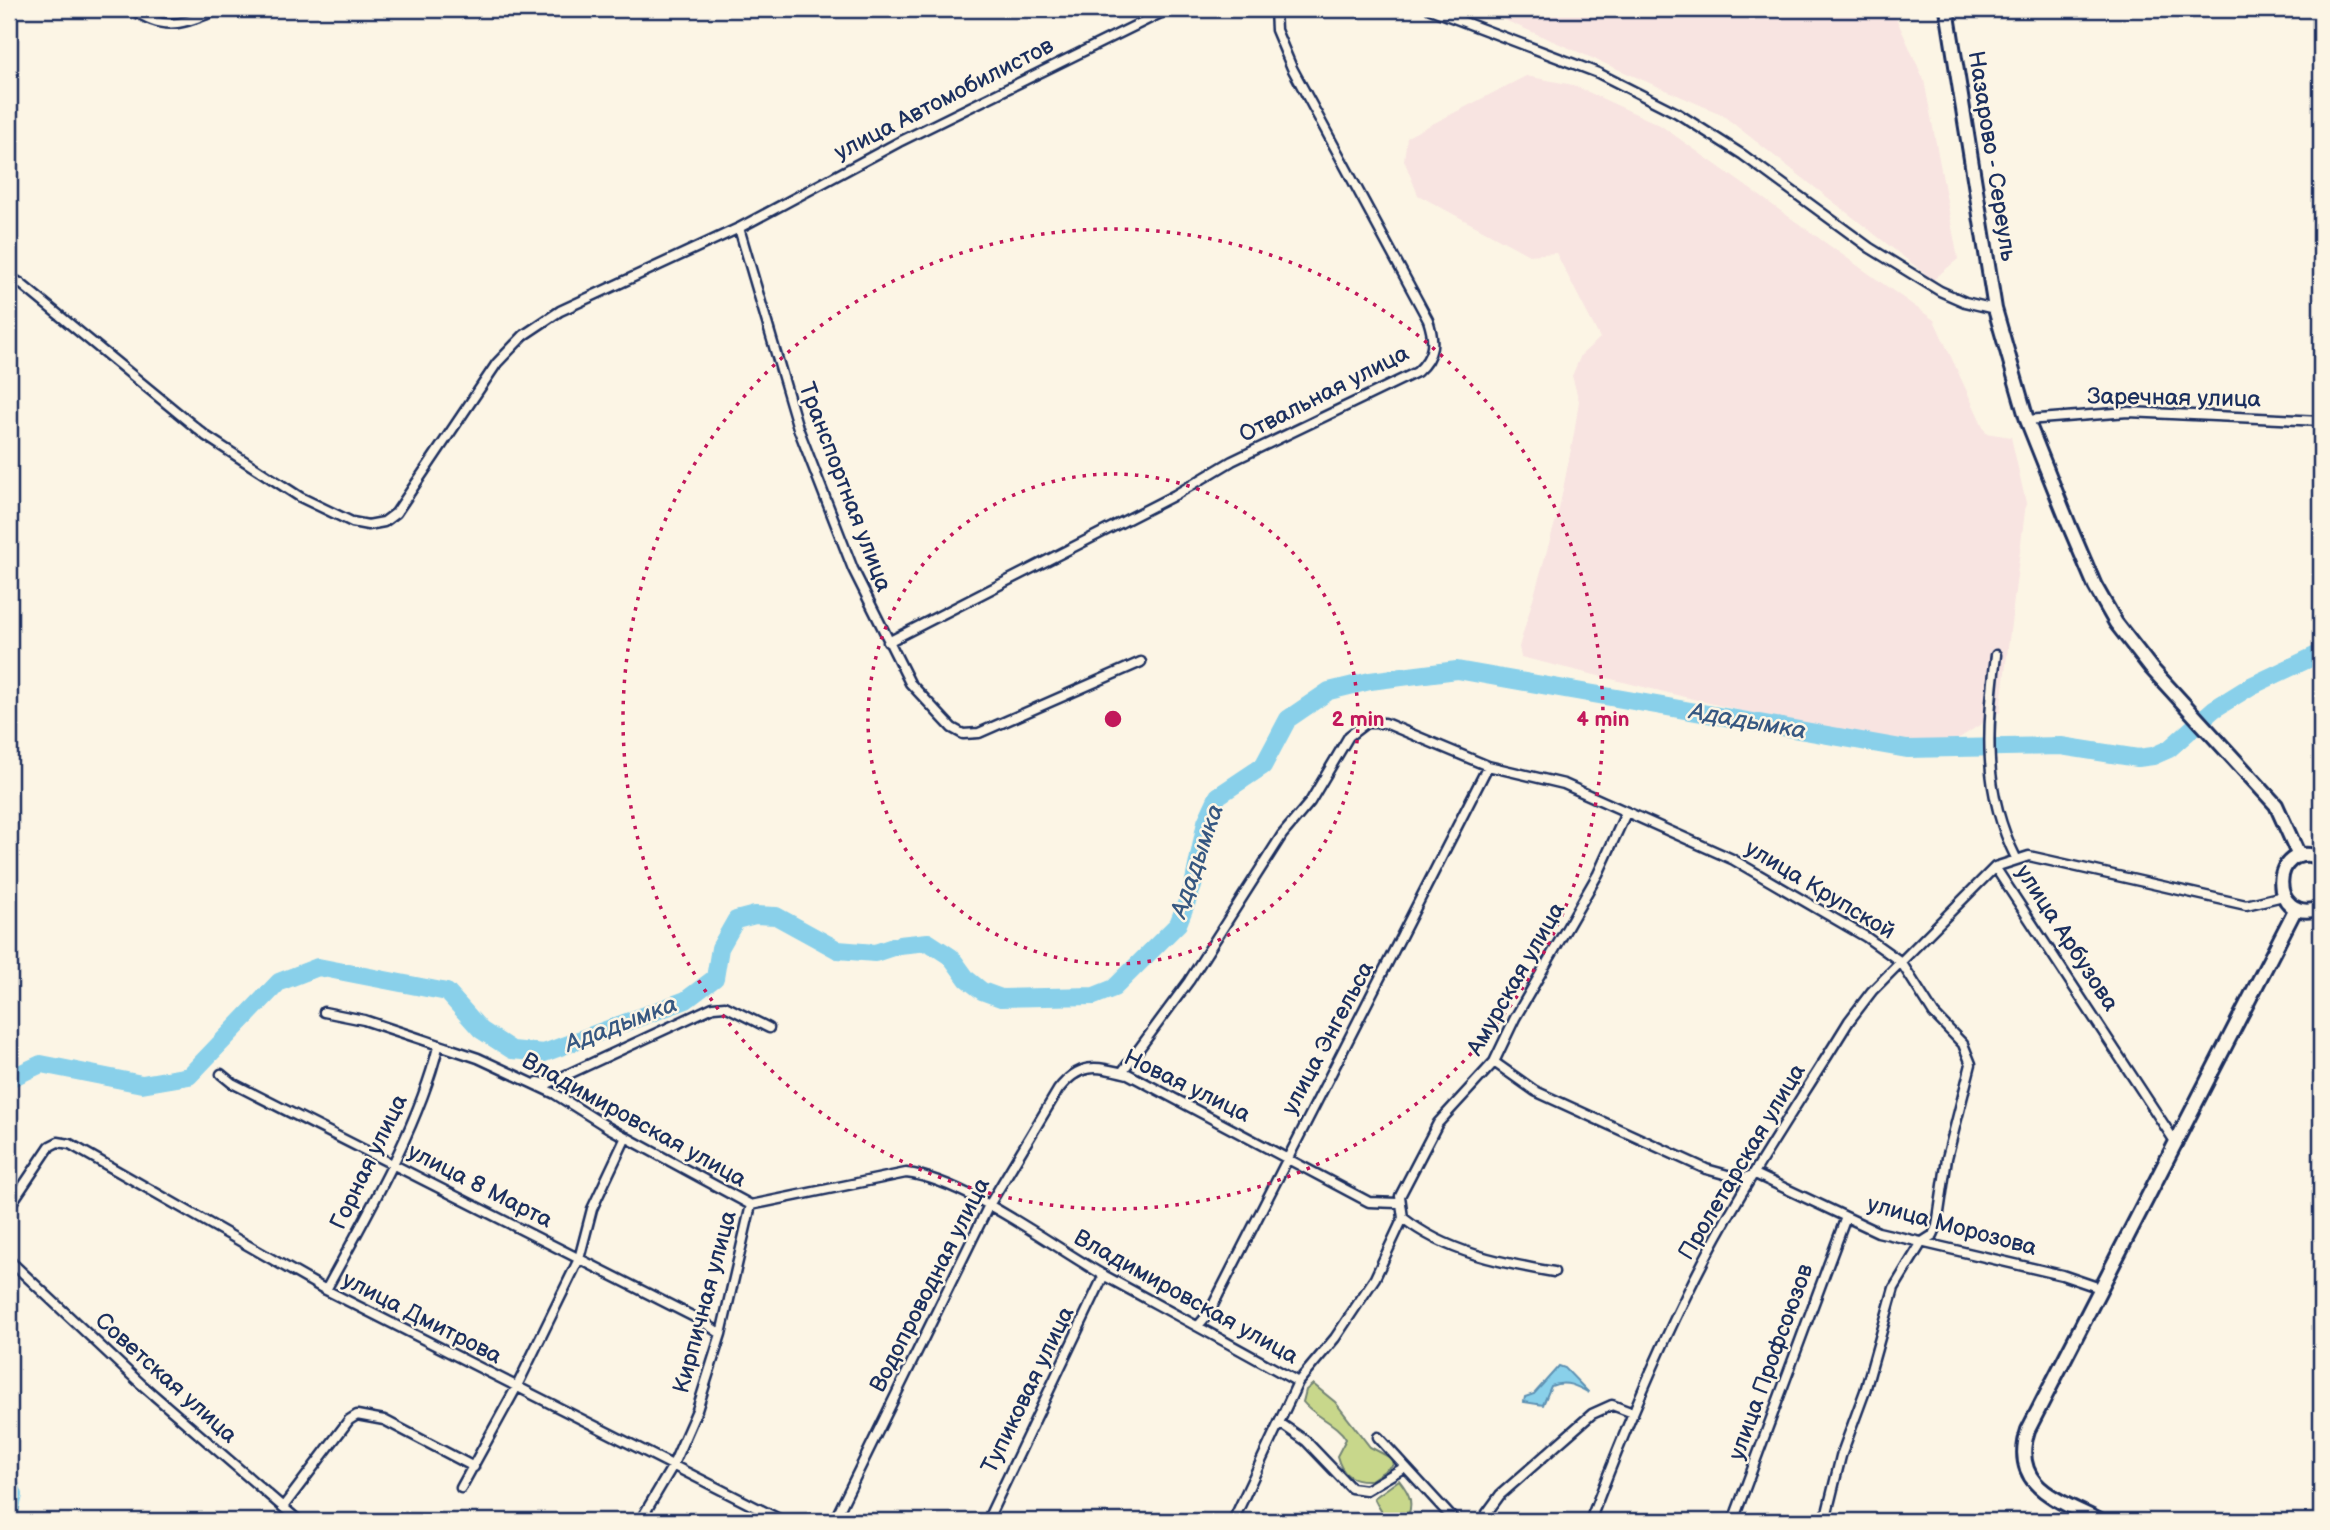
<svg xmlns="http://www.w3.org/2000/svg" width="2330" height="1530" viewBox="0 0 2330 1530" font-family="'Balsamiq Sans',sans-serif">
<rect width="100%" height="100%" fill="#fcf5e5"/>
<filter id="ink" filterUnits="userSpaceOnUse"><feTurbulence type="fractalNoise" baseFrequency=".0143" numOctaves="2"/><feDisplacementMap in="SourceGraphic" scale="14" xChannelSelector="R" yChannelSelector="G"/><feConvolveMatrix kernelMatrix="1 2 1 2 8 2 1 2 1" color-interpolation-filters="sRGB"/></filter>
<g filter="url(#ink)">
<path fill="#f8e4e1" d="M1479,9h413l32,71 34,179 -25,21 -212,-166z
M1526,76l47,9 87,40 274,195 52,113 25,4 15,66 -26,209 -58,37 -73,-7 -348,-85 -2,-10 40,-138 15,-75 5,-33 -7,-25 9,-21 19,-17 -44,-85 -27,2 -111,-60 -14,-35 3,-23z"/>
<path fill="#c8d78b" stroke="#728374" stroke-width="2" d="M1313,1384l22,18 35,45 21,11 2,7 -22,15c-20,1 -29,-5 -34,-24l9,-17c-9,-16 -31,-22 -43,-37l3,-12z
M1399,1480c12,15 15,24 7,41 -20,0 -24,-6 -32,-23z"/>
<path fill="#89d0ea" stroke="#5d90b2" stroke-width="2" d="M1559,1366l6,2 24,25c-12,-7 -23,-13 -38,-7l-8,19 -19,-3 1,-5 9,-3z"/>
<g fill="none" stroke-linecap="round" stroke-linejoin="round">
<path stroke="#89d0ea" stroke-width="18" d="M9,1079l32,-15 101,20 47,-8 90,-94 39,-15 129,25 34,38 31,20 32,3 142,-53 29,-22 5,-30 16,-28 19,-5 21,1 62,34 37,3 24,-8 29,-3 23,15 16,22 15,12 19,7 93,-2 20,-8 64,-64 15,-38 13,-64 12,-26 45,-30 25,-47 41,-28 41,-10 87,-11 450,79 154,-3 77,12 15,-2 16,-7 45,-40 37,-23 70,-33
M9,1482l5,13 -5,21"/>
<g stroke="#1b2f5e" stroke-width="13">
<path id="street" d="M132,9c35,25 52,13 89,0
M1430,9l168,64 79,40 66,42 127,93 70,43 25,11 30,7
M739,228l59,200 55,141 57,114 42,45 11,6 16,-1 162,-71
M9,277l11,6 186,153 94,61 52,25 16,3 16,-3 12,-9 101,-150 27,-28 36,-24 179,-83 160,-86 270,-133
M2027,420l101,-8 193,9
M888,642l287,-147 57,-34 185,-89c18,-16 18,-31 11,-52l-136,-252 -16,-38 -1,-21
M1996,655c-9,74 -14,135 20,203
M1995,867l179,273
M324,1012l40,8 114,38 77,36 54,34 142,77 155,-32c58,6 146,73 199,103 64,35 129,70 193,106
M1494,1062l41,29 171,78 36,10 13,-5 123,58 184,43 38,13
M1122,1072l67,-91 93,-146 28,-33 39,-66 17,-13h19l103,43 76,18 168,75 134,78 35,25 33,52 29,30 8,20 -24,94 -10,68 -4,9 -11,7 -28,46 -29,103 -24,65 -16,65
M221,1074l11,9 468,237 21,14
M538,1082l9,2 166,-77 12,-1 44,22
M9,1207l41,-61 8,-4 12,2 256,146 457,231
M1403,1218c43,34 98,45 151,54
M9,1260l132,124 158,137
M326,1290c39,-72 93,-164 112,-243
M1198,1326l11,-13 279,-547
M1280,1423l26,18 45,47 15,2 39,-23
M1378,1437l77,84
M461,1488l55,-100 63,-129 13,-50 34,-72
M283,1507l66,-87 8,-5 27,5 90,47
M640,1521l32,-54 25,-57 24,-76 30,-129
M834,1521l154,-314 70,-117c22,-28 37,-24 70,-16l241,128 29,1
M987,1521l117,-246
M1233,1521l65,-139 37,-44 40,-60 28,-60 -3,-22 38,-73 56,-61 21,-44 83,-144 28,-61
M1481,1521l19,-26 92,-81 20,-9 21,8
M1590,1521c29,-76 60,-152 96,-225 46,-96 108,-185 163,-275l23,-30 123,-124 34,-11 217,49 37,-9
M1733,1521l113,-304"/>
</g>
<g stroke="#1b2f5e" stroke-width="18">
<path id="secondary" d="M1947,9l48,300 32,111 42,105 26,61 21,37 35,45 125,137 23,51
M2321,858c-52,-21 -54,69 0,50
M2100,1521c-43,-22 -90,-34 -72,-91l268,-522"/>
</g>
<use href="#street" stroke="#fcf5e5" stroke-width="8"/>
<use href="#secondary" stroke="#fcf5e5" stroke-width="12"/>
</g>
</g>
<g fill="none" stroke="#c2185b" stroke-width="3.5" stroke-dasharray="3.5 7">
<circle cx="1113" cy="719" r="245"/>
<circle cx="1113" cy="719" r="490"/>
</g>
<g text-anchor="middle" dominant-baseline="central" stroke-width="5" stroke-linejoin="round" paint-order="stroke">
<g font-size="23" fill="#1b2f5e" stroke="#fcf5e5">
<text transform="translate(944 99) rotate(-27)">улица Автомобилистов</text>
<text transform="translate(1992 156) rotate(81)">Назарово - Сереуль</text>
<text transform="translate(1324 394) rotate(-27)">Отвальная улица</text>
<text transform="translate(2174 398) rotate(1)">Заречная улица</text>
<text transform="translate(845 487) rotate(69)">Транспортная улица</text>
<text transform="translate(1820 890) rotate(31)">улица Крупской</text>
<text transform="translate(2067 938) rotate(57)">улица Арбузова</text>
<text transform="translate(1516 979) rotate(-60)">Амурская улица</text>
<text transform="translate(1328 1038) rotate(-62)">улица Энгельса</text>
<text transform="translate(1187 1086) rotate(26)">Новая улица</text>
<text transform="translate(634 1120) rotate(29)">Владимировская улица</text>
<text transform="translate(369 1162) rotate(-64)">Горная улица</text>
<text transform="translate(1742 1162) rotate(-59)">Пролетарская улица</text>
<text transform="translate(480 1186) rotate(27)">улица 8 Марта</text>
<text transform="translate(1952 1226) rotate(15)">улица Морозова</text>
<text transform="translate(930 1285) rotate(-63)">Водопроводная улица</text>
<text transform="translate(1186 1297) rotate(29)">Владимировская улица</text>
<text transform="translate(705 1302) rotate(-75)">Кирпичная улица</text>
<text transform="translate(422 1318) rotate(27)">улица Дмитрова</text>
<text transform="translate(1771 1362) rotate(-70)">улица Профсоюзов</text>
<text transform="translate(166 1378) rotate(42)">Советская улица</text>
<text transform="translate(1028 1390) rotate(-64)">Тупиковая улица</text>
</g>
<g font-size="24" font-style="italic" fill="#365781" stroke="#fcf5e5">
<text transform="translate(1748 721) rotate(10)">Ададымка</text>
<text transform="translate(1197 861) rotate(-71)">Ададымка</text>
<text transform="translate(621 1024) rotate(-21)">Ададымка</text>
</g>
</g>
<circle cx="1113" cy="719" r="10" fill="#c2185b" stroke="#fcf5e5" stroke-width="3.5"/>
<g font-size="21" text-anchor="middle" font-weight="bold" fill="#c2185b" stroke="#fcf5e5" stroke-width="5" stroke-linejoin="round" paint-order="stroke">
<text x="1358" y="726">2 min</text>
<text x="1603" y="726">4 min</text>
</g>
<rect width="2330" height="1530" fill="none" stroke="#fcf5e5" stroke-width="35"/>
<rect x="18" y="18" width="2295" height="1495" fill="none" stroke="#1b2f5e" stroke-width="2.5" filter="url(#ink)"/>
</svg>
